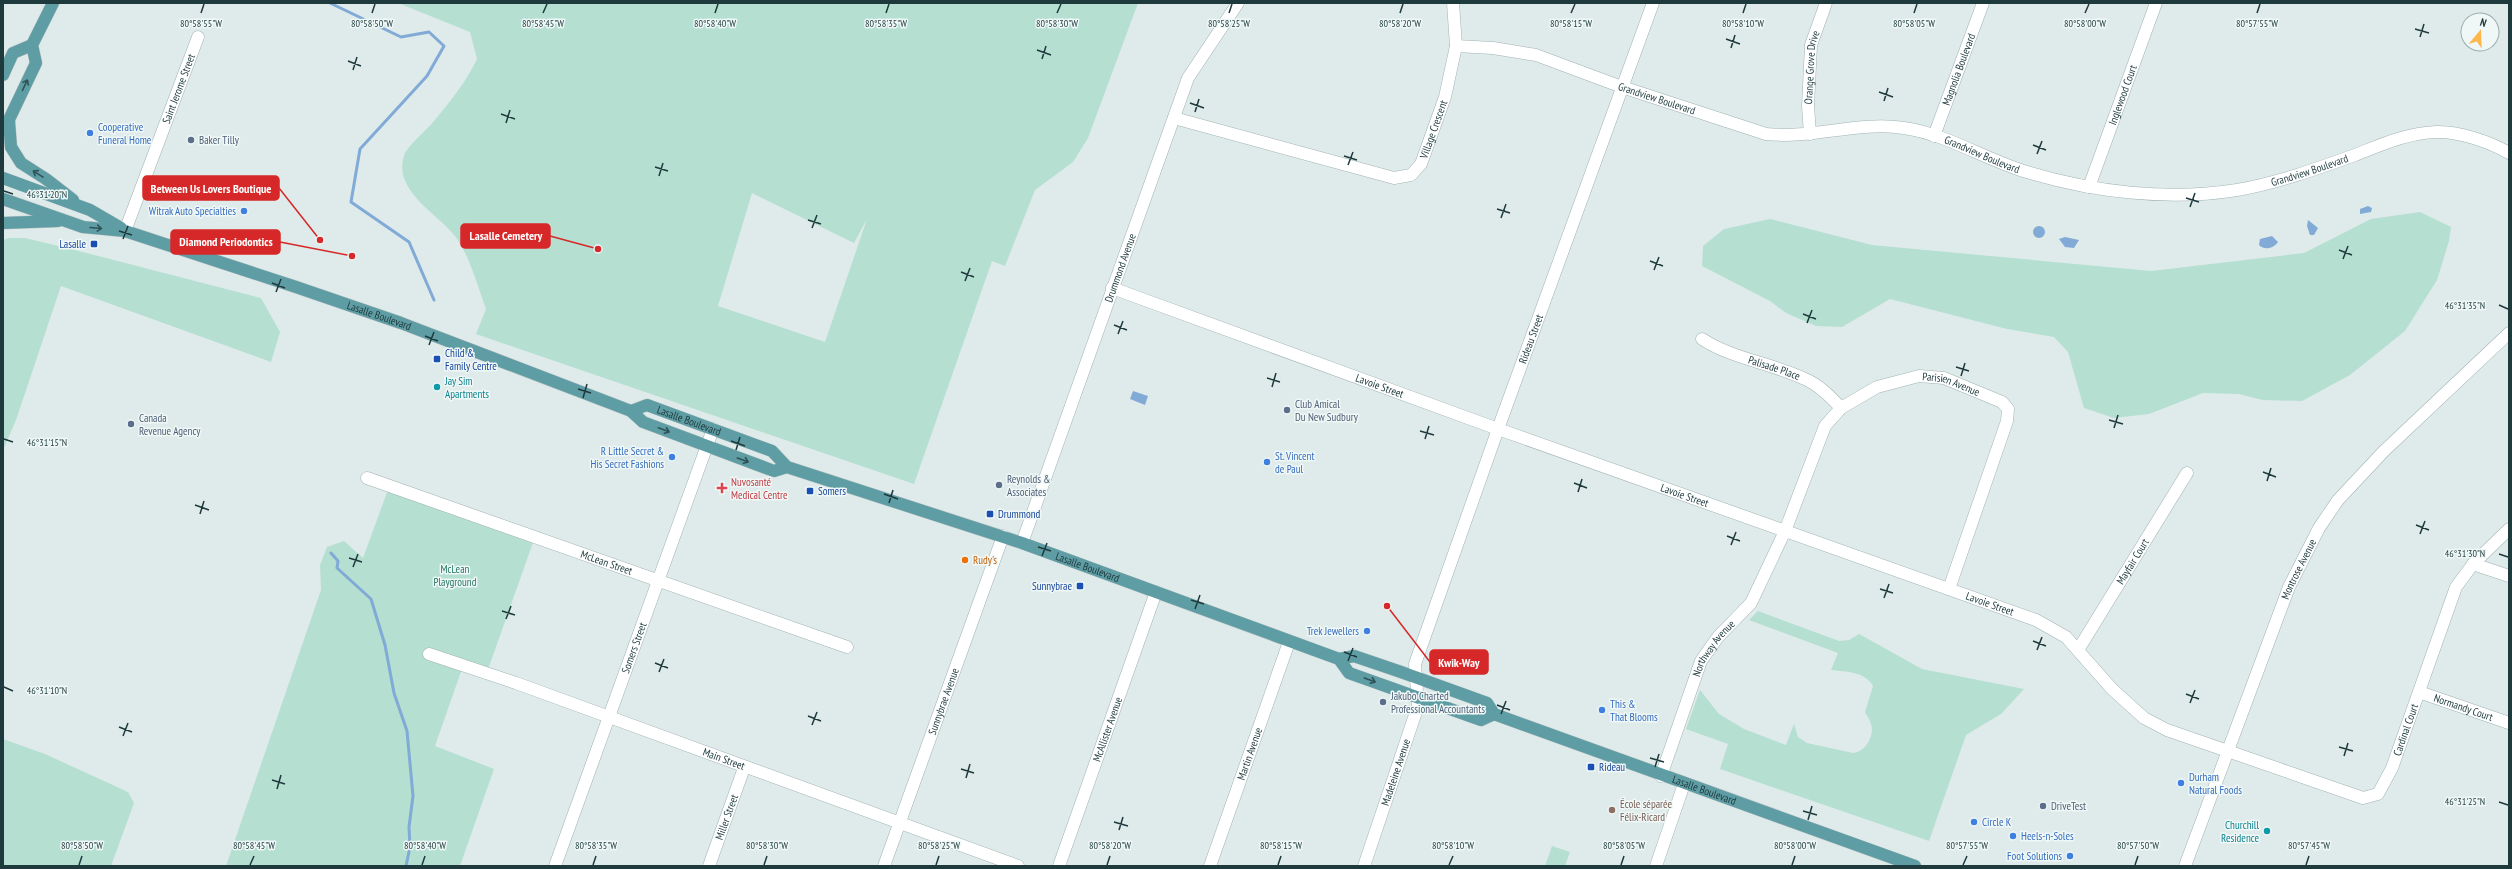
<svg xmlns="http://www.w3.org/2000/svg" width="2512" height="869" viewBox="0 0 2512 869" font-family="'PT Sans Narrow',sans-serif">
<rect width="100%" height="100%" fill="#dfebea"/>
<path fill="#b5dfd0" fill-rule="evenodd" d="M398,3h740l-50,135 -15,24 -38,28 -30,76 -13,-5 -78,223 -438,-150 10,-25c-8,-22 -17,-55 -31,-73 -18,-23 -62,-45 -51,-80 2,-9 23,-26 30,-35 16,-19 32,-39 43,-62l-7,-27zM752,193l102,50 13,-24 -42,123 -107,-36z
M2420,212l31,15 -2,14 -12,39 -32,51 -55,44 -48,26 -39,-1 -24,-6 -36,-1 -54,21 -35,4 -30,-10 -16,-56 -14,-15 -47,-8 -117,-30 -48,28 -26,-1 -30,-13 -16,-12 -68,-35 1,-20 21,-17 46,-10 102,26 279,26 153,-18 67,-34z
M9,238h16l50,12 186,48 19,34 -9,30 -210,-76 -45,134 -13,30v-210z
M389,487l146,50 -49,138 -23,-9 -28,80 59,23 -34,97h-234l95,-276 -1,-25 7,-18 17,-6 19,17z
M1758,611l81,30 10,-1 10,-6 63,35 102,20 -23,25 -35,21 -37,106 -209,-72 8,-25 -42,-15 14,-39 19,24 25,15 42,16 8,-21 4,13 9,6 46,10c12,-1 22,-17 18,-29 -1,-4 -4,-8 -6,-12l8,-26c-9,-15 -26,-14 -42,-16l7,-17 -89,-33z
M3,739l42,15 83,38 6,11 -23,63h-108z
M1552,846l18,6 -5,14h-20z"/>
<path fill="#81aad6" d="M2368,206l4,2 -1,4 -11,2v-5z
M2308,220l10,8 -4,7h-4l-3,-9z
M2033 232a6 6 0 1 1 12 0a6 6 0 1 1-12 0Z
M2272,236l6,6c-4,6 -13,9 -19,3l1,-6z
M2065,237l14,3 -5,8 -9,-1 -6,-8z
M1133,391l15,5 -3,9 -15,-6z"/>
<g fill="none" stroke-linecap="round" stroke-linejoin="round">
<path stroke="#81aad6" stroke-width="3" d="M330,3l71,34 28,-5 15,14 -17,30 -67,73 -9,53 58,40 25,58
M331,553l7,8 -1,7 34,31 14,46 9,48 13,38 6,65 -4,31 1,20 -4,19"/>
<g stroke="#a1b2b3" stroke-width="13">
<g id="minor">
<path id="s1" d="M1456,46l37,2 43,7 86,32 144,47c47,5 92,-13 138,-6 43,6 82,32 123,44 66,20 141,29 210,18 40,-7 79,-21 118,-35 26,-10 52,-22 81,-23 22,-1 54,10 73,21"/>
<path id="s2" d="M1174,118l220,60 17,-3 10,-11 24,-67 11,-51 -3,-43"/>
<path id="s3" d="M1810,134l-2,-28 3,-61 15,-42"/>
<path id="s4" d="M1934,136l49,-133"/>
<path id="s5" d="M2089,187l67,-184"/>
<path id="s6" d="M125,231l73,-194"/>
<path id="s7" d="M1112,288l386,141 538,191 30,17 46,52 32,29 23,12 196,68 15,-4 14,-26 64,-181 17,-23 36,-35"/>
<path id="s8" d="M1702,339c31,20 69,24 103,40 14,6 25,17 36,29"/>
<path id="s9" d="M367,478l480,169"/>
<path id="s10" d="M1022,543l166,-465 50,-75"/>
<path d="M2473,564l36,12"/>
<path id="s11" d="M2078,650l109,-177"/>
<path id="s12" d="M429,654l87,29 502,183"/>
<path id="s13" d="M2419,692l90,31"/>
<path id="s14" d="M1661,776l40,-115 17,-24 33,-34 34,-72 40,-105 16,-18 36,-21 42,-11 25,2 58,24 6,7 -1,12 -58,168"/>
<path id="s15" d="M555,866l158,-437"/>
<path id="s16" d="M709,866l35,-98"/>
<path id="s17" d="M884,866l119,-330"/>
<path id="s18" d="M1059,866l97,-274"/>
<path id="s19" d="M1210,866l79,-224"/>
<path id="s20" d="M1364,866l54,-160 -3,-42 83,-235 155,-426"/>
<path d="M1656,866l28,-82"/>
<path id="s21" d="M2185,866l104,-279 30,-59 19,-28 46,-49 125,-118"/>
</g>
</g>
<g stroke="#c0c8c9" stroke-width="13">
<g id="major">
<path d="M3,75l10,-22 19,-8 21,-42"/>
<path d="M9,121l2,26 10,16 25,16 27,21"/>
<path d="M5,128l31,-65 -4,-18"/>
<path d="M3,178l87,32 31,18"/>
<path id="s22" d="M3,199l80,28 42,4 171,56 105,36 230,88 12,11 131,49 13,-4"/>
<path d="M3,223l55,-2"/>
<path id="s23" d="M631,411l16,-6 125,46 15,16 235,76 317,116 10,14 132,47 13,-6"/>
<path id="s24" d="M1339,659l15,-3 47,16 86,31 7,11 421,152"/>
</g>
</g>
<use href="#minor" stroke="#fff" stroke-width="12"/>
<use href="#major" stroke="#5f9da5" stroke-width="12"/>
</g>
<defs><path id="oneway-shaft" d="M-6 0H5M1.5-3L5.5 0L1.5 3" fill="none" stroke-width="1.6" stroke-linecap="round" stroke-linejoin="round"/></defs>
<g stroke="#2e5357">
<use href="#oneway-shaft" transform="translate(25 85) rotate(-65)"/>
<use href="#oneway-shaft" transform="translate(38 174) rotate(-148)"/>
<use href="#oneway-shaft" transform="translate(96 228) rotate(5)"/>
<use href="#oneway-shaft" transform="translate(664 430) rotate(21)"/>
<use href="#oneway-shaft" transform="translate(743 460) rotate(20)"/>
<use href="#oneway-shaft" transform="translate(1370 680) rotate(20)"/>
</g>
<path fill="none" stroke="#1e3a3d" stroke-width="1.5" d="M201,13l3,-9M372,13l3,-9M543,13l4,-9M715,13l3,-9M886,13l3,-9M1057,13l4,-9M1229,13l3,-9M1400,13l3,-9M1571,13l4,-9M1743,13l3,-9M1914,13l3,-9M2085,13l4,-9M2257,13l3,-9M2415,29l14,4M2420,37l4,-13M1726,39l14,5M1731,48l4,-13M1037,50l14,5M1042,59l4,-13M348,61l13,5M353,70l4,-13M1879,92l14,5M1884,101l4,-13M1190,103l14,5M1195,112l4,-13M501,114l14,5M506,123l4,-13M2033,145l13,5M2037,154l5,-13M1344,156l13,4M1348,165l5,-13M655,167l13,4M659,176l4,-13M4,191l9,3M2186,198l13,4M2190,207l5,-14M1497,209l13,4M1501,218l5,-14M808,220l13,4M812,228l5,-13M119,231l13,4M123,239l5,-13M2339,250l13,5M2343,259l5,-13M1650,261l13,5M1654,270l5,-13M961,272l13,5M965,281l5,-13M272,283l13,5M276,292l5,-13M2499,305l9,4M1803,314l13,5M1807,323l5,-13M1114,325l13,5M1118,334l5,-13M425,336l13,5M429,345l5,-13M1956,367l13,4M1961,376l4,-13M1267,378l13,4M1272,387l4,-14M578,389l13,4M583,398l4,-14M2109,420l14,4M2114,428l4,-13M1420,431l14,4M4,439l9,3M1425,439l4,-13M731,441l14,5M736,450l4,-13M2263,472l13,5M2267,481l4,-13M1574,483l13,5M1578,492l4,-13M884,494l14,5M889,503l4,-13M195,505l14,5M200,514l4,-13M2416,525l13,5M2420,534l5,-13M1727,536l13,5M1731,545l5,-13M1038,547l13,4M2499,554l9,3M1042,556l5,-13M349,558l13,4M353,567l5,-13M1880,589l13,4M1884,598l5,-14M1191,600l13,4M1195,609l5,-14M502,611l13,4M506,619l5,-13M2033,641l13,5M2037,650l5,-13M1344,652l13,5M1348,661l5,-13M655,663l13,5M659,672l5,-13M4,687l9,4M2186,694l13,5M2190,703l5,-13M1497,705l13,5M1501,714l5,-13M808,716l13,5M812,725l5,-13M119,727l13,5M123,736l5,-13M2339,747l14,4M2344,756l4,-13M1650,758l14,4M1655,767l4,-13M961,769l13,4M966,778l4,-14M272,780l13,4M277,789l4,-14M2499,802l9,3M1803,811l14,4M1808,820l4,-14M1114,822l14,4M1119,830l4,-13M79,865l3,-9M250,865l4,-9M422,865l3,-9M593,865l3,-9M764,865l3,-9M936,865l3,-9M1107,865l3,-9M1278,865l3,-9M1449,865l4,-9M1621,865l3,-9M1792,865l3,-9M1963,865l4,-9M2135,865l3,-9M2306,865l3,-9"/>
<g fill="#3f7fe0" stroke="#eff8f7" stroke-width="1.5">
<circle cx="90" cy="133" r="4"/>
<circle cx="244" cy="211" r="4"/>
<circle cx="672" cy="457" r="4"/>
<circle cx="1267" cy="462" r="4"/>
<circle cx="1367" cy="631" r="4"/>
<circle cx="1602" cy="710" r="4"/>
<circle cx="2181" cy="783" r="4"/>
<circle cx="1974" cy="822" r="4"/>
<circle cx="2013" cy="836" r="4"/>
<circle cx="2070" cy="856" r="4"/>
</g>
<g fill="#5c6f8a" stroke="#eff8f7" stroke-width="1.5">
<circle cx="191" cy="140" r="4"/>
<circle cx="1287" cy="410" r="4"/>
<circle cx="131" cy="424" r="4"/>
<circle cx="999" cy="485" r="4"/>
<circle cx="1383" cy="702" r="4"/>
<circle cx="2043" cy="806" r="4"/>
</g>
<g fill="#1a4fb4" stroke="#eff8f7" stroke-width="1.5">
<rect x="90" y="240" width="8" height="8" rx="2"/>
<rect x="433" y="355" width="8" height="8" rx="2"/>
<rect x="806" y="487" width="8" height="8" rx="2"/>
<rect x="986" y="510" width="8" height="8" rx="2"/>
<rect x="1076" y="582" width="8" height="8" rx="2"/>
<rect x="1587" y="763" width="8" height="8" rx="2"/>
</g>
<g fill="#0f9aa8" stroke="#eff8f7" stroke-width="1.5">
<circle cx="437" cy="387" r="4"/>
<circle cx="2267" cy="831" r="4"/>
</g>
<path fill="#e0444e" stroke="#eff8f7" stroke-width="1.5" d="M720 482h4v4h4v4h-4v4h-4v-4h-4v-4h4z"/>
<circle fill="#e8710a" stroke="#eff8f7" stroke-width="1.5" cx="965" cy="560" r="4"/>
<circle fill="#8d6e63" stroke="#eff8f7" stroke-width="1.5" cx="1612" cy="810" r="4"/>
<g text-anchor="middle" dominant-baseline="central" stroke-width="3" stroke-linejoin="round" paint-order="stroke">
<g font-size="11" fill="#1e3a3d" stroke="#eff8f7">
<text stroke="none"><textPath href="#s3" startOffset="67">Orange Grove Drive</textPath></text>
<text stroke="none"><textPath href="#s4" startOffset="71">Magnolia Boulevard</textPath></text>
<text stroke="none"><textPath href="#s6" startOffset="152">Saint Jerome Street</textPath></text>
<text stroke="none"><textPath href="#s5" startOffset="98">Inglewood Court</textPath></text>
<text stroke="none"><textPath href="#s1" startOffset="209">Grandview Boulevard</textPath></text>
<text stroke="none"><textPath href="#s2" startOffset="297">Village Crescent</textPath></text>
<text stroke="none"><textPath href="#s1" startOffset="545">Grandview Boulevard</textPath></text>
<text stroke="none"><textPath href="#s1" startOffset="881">Grandview Boulevard</textPath></text>
<text stroke="none"><textPath href="#s10" startOffset="292">Drummond Avenue</textPath></text>
<text stroke="none"><textPath href="#s22" startOffset="395">Lasalle Boulevard</textPath></text>
<text stroke="none"><textPath href="#s20" startOffset="556">Rideau Street</textPath></text>
<text stroke="none"><textPath href="#s8" startOffset="78">Palisade Place</textPath></text>
<text stroke="none"><textPath href="#s7" startOffset="285">Lavoie Street</textPath></text>
<text stroke="none"><textPath href="#s14" startOffset="533">Parisien Avenue</textPath></text>
<text stroke="none"><textPath href="#s23" startOffset="62">Lasalle Boulevard</textPath></text>
<text stroke="none"><textPath href="#s7" startOffset="609">Lavoie Street</textPath></text>
<text stroke="none"><textPath href="#s9" startOffset="254">McLean Street</textPath></text>
<text stroke="none"><textPath href="#s11" startOffset="104">Mayfair Court</textPath></text>
<text stroke="none"><textPath href="#s23" startOffset="489">Lasalle Boulevard</textPath></text>
<text stroke="none"><textPath href="#s21" startOffset="318">Montrose Avenue</textPath></text>
<text stroke="none"><textPath href="#s7" startOffset="933">Lavoie Street</textPath></text>
<text stroke="none"><textPath href="#s15" startOffset="232">Somers Street</textPath></text>
<text stroke="none"><textPath href="#s14" startOffset="139">Northway Avenue</textPath></text>
<text stroke="none"><textPath href="#s17" startOffset="175">Sunnybrae Avenue</textPath></text>
<text stroke="none"><textPath href="#s13" startOffset="47">Normandy Court</textPath></text>
<text stroke="none"><textPath href="#s18" startOffset="145">McAllister Avenue</textPath></text>
<text stroke="none"><textPath href="#s7" startOffset="1448">Cardinal Court</textPath></text>
<text stroke="none"><textPath href="#s19" startOffset="119">Martin Avenue</textPath></text>
<text stroke="none"><textPath href="#s12" startOffset="313">Main Street</textPath></text>
<text stroke="none"><textPath href="#s20" startOffset="99">Madeleine Avenue</textPath></text>
<text stroke="none"><textPath href="#s24" startOffset="393">Lasalle Boulevard</textPath></text>
<text stroke="none"><textPath href="#s16" startOffset="52">Miller Street</textPath></text>
</g>
<g font-size="11" fill="#366cbe" stroke="#eff8f7" text-anchor="start">
<text x="98" y="127">Cooperative<tspan x="98" dy="13">Funeral Home</tspan></text>
<text x="236" y="211" text-anchor="end">Witrak Auto Specialties</text>
<text x="664" y="451" text-anchor="end">R Little Secret &amp;<tspan x="664" dy="13">His Secret Fashions</tspan></text>
<text x="1275" y="456">St. Vincent<tspan x="1275" dy="13">de Paul</tspan></text>
<text x="1359" y="631" text-anchor="end">Trek Jewellers</text>
<text x="1610" y="704">This &amp;<tspan x="1610" dy="13">That Blooms</tspan></text>
<text x="2189" y="777">Durham<tspan x="2189" dy="13">Natural Foods</tspan></text>
<text x="1982" y="822">Circle K</text>
<text x="2021" y="836">Heels-n-Soles</text>
<text x="2062" y="856" text-anchor="end">Foot Solutions</text>
</g>
<g font-size="11" fill="#4e5e75" stroke="#eff8f7" text-anchor="start">
<text x="199" y="140">Baker Tilly</text>
<text x="1295" y="404">Club Amical<tspan x="1295" dy="13">Du New Sudbury</tspan></text>
<text x="139" y="418">Canada<tspan x="139" dy="13">Revenue Agency</tspan></text>
<text x="1007" y="479">Reynolds &amp;<tspan x="1007" dy="13">Associates</tspan></text>
<text x="1391" y="696">Jakubo Charted<tspan x="1391" dy="13">Professional Accountants</tspan></text>
<text x="2051" y="806">DriveTest</text>
</g>
<g font-size="11" fill="#164399" stroke="#eff8f7" text-anchor="start">
<text x="86" y="244" text-anchor="end">Lasalle</text>
<text x="445" y="353">Child &amp;<tspan x="445" dy="13">Family Centre</tspan></text>
<text x="818" y="491">Somers</text>
<text x="998" y="514">Drummond</text>
<text x="1072" y="586" text-anchor="end">Sunnybrae</text>
<text x="1599" y="767">Rideau</text>
</g>
<g font-size="11" fill="#0d838f" stroke="#eff8f7" text-anchor="start">
<text x="445" y="381">Jay Sim<tspan x="445" dy="13">Apartments</tspan></text>
<text x="2259" y="825" text-anchor="end">Churchill<tspan x="2259" dy="13">Residence</tspan></text>
</g>
<g font-size="11" fill="#be3a42" stroke="#eff8f7" text-anchor="start">
<text x="731" y="482">Nuvosanté<tspan x="731" dy="13">Medical Centre</tspan></text>
</g>
<g font-size="11" fill="#c56008" stroke="#eff8f7" text-anchor="start">
<text x="973" y="560">Rudy's</text>
</g>
<g font-size="11" fill="#267662" stroke="#eff8f7">
<text x="455" y="569">McLean<tspan x="455" dy="13">Playground</tspan></text>
</g>
<g font-size="11" fill="#785e54" stroke="#eff8f7" text-anchor="start">
<text x="1620" y="804">École séparée<tspan x="1620" dy="13">Félix-Ricard</tspan></text>
</g>
</g>
<g font-size="10" text-anchor="middle" fill="#1e3a3d" stroke="#eff8f7" stroke-width="3" stroke-linejoin="round" paint-order="stroke">
<text x="201" y="27">80°58'55"W</text>
<text x="372" y="27">80°58'50"W</text>
<text x="543" y="27">80°58'45"W</text>
<text x="715" y="27">80°58'40"W</text>
<text x="886" y="27">80°58'35"W</text>
<text x="1057" y="27">80°58'30"W</text>
<text x="1229" y="27">80°58'25"W</text>
<text x="1400" y="27">80°58'20"W</text>
<text x="1571" y="27">80°58'15"W</text>
<text x="1743" y="27">80°58'10"W</text>
<text x="1914" y="27">80°58'05"W</text>
<text x="2085" y="27">80°58'00"W</text>
<text x="2257" y="27">80°57'55"W</text>
<text x="47" y="198">46°31'20"N</text>
<text x="2465" y="309">46°31'35"N</text>
<text x="47" y="446">46°31'15"N</text>
<text x="2465" y="557">46°31'30"N</text>
<text x="47" y="694">46°31'10"N</text>
<text x="2465" y="805">46°31'25"N</text>
<text x="82" y="849">80°58'50"W</text>
<text x="254" y="849">80°58'45"W</text>
<text x="425" y="849">80°58'40"W</text>
<text x="596" y="849">80°58'35"W</text>
<text x="767" y="849">80°58'30"W</text>
<text x="939" y="849">80°58'25"W</text>
<text x="1110" y="849">80°58'20"W</text>
<text x="1281" y="849">80°58'15"W</text>
<text x="1453" y="849">80°58'10"W</text>
<text x="1624" y="849">80°58'05"W</text>
<text x="1795" y="849">80°58'00"W</text>
<text x="1967" y="849">80°57'55"W</text>
<text x="2138" y="849">80°57'50"W</text>
<text x="2309" y="849">80°57'45"W</text>
</g>
<path fill="none" stroke="#d62828" stroke-width="1.5" d="M320 240L279 188M598 249L550 236M352 256L280 242M1387 606L1430 662"/>
<g fill="#d62828" stroke="#eff8f7" stroke-width="1.5">
<circle cx="320" cy="240" r="4"/>
<circle cx="598" cy="249" r="4"/>
<circle cx="352" cy="256" r="4"/>
<circle cx="1387" cy="606" r="4"/>
</g>
<g fill="#d62828" stroke="#d62828" stroke-width="1.5">
<rect x="143" y="176" width="136" height="24" rx="4"/>
<rect x="461" y="224" width="89" height="24" rx="4"/>
<rect x="171" y="230" width="109" height="24" rx="4"/>
<rect x="1430" y="650" width="58" height="24" rx="4"/>
</g>
<g font-size="12" text-anchor="middle" font-weight="bold" fill="#fff">
<text x="211" y="193">Between Us Lovers Boutique</text>
<text x="506" y="240">Lasalle Cemetery</text>
<text x="226" y="246">Diamond Periodontics</text>
<text x="1459" y="667">Kwik-Way</text>
</g>
<rect width="2512" height="869" fill="none" stroke="#1e3a3d" stroke-width="8"/>
<g transform="translate(2480 32) rotate(19)"><circle r="19" fill="#eff8f7" stroke="#9bacad"/>
<path d="M0-3L7 15L0 10L-7 15Z" fill="#fdb74b"/>
<text y="-6" font-size="11" font-weight="bold" text-anchor="middle" fill="#1e3a3d">N</text>
</g>
</svg>
